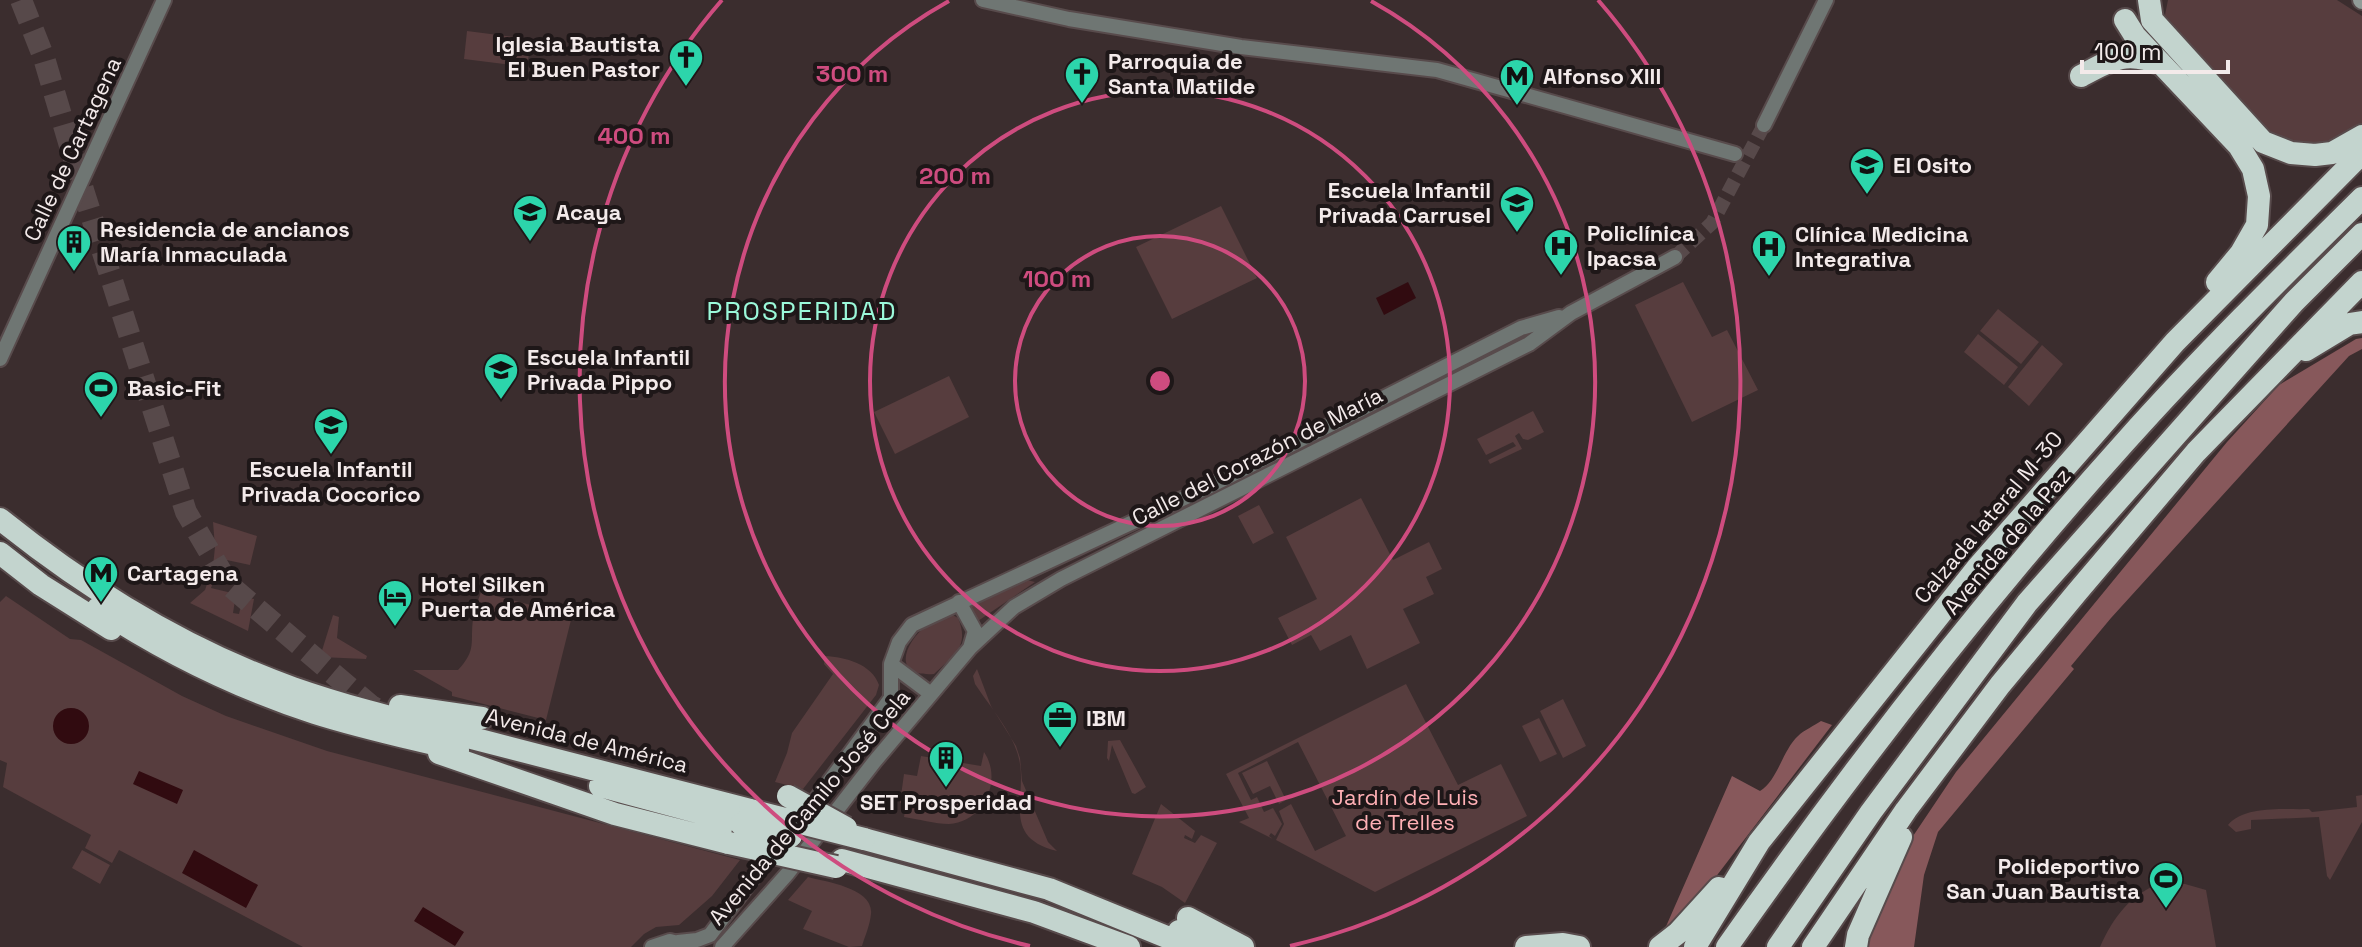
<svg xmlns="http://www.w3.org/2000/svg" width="2362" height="947" font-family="'Space Grotesk',sans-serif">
<rect width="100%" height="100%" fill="#3b2d2e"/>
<path fill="#573d3e" d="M2168,0H2337L2362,16V123L2346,137L2316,145L2283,139L2259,125L2165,15Z
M467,31L531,39L527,67L464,59Z
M1221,206L1257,278L1172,319L1136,247Z
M1683,282L1712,337L1727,330L1758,390L1692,422L1635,305Z
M1998,309L2039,342L2021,364L1980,331Z
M1978,334L2018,367L2004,385L1964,352Z
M2042,345L2063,364L2029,406L2008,387Z
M949,376L969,417L895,454L874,412Z
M1533,411L1544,432L1528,440L1523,439L1519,433L1515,436L1522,449L1490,464L1488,460L1516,446L1513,442L1486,455L1477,439Z
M1361,498L1393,560L1429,542L1442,569L1426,577L1434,594L1403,609L1420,643L1367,669L1351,635L1320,651L1311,635L1292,645L1278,618L1317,599L1286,537Z
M1259,505L1274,533L1253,544L1238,516Z
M213,522L257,536L250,565L222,559L211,588L236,594L233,613L239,614L243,597L254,599L248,631L190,603L205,590L213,566L215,547Z
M1027,580L1035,582L978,621L970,604Z
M481,592L572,616L546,720L452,696V692L413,670H458C477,650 470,642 473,619C474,610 478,601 481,592Z
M6,596L70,639L81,640L182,696L226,716L327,751L740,860L712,896L679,925L656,927L644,934L631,947H303L119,850L112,863L85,848L91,835L3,787L7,763L0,760V602Z
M951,614L958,618C970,646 954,655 934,674C891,677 904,643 927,625C934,620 943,617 951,614Z
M333,615L339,617L337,638L367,656L366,659L320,657Z
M825,656C845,657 872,664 879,685L876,695L803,789L775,782L787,753L792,733L833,674L824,664Z
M977,669L991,706L1016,746L1020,758L1022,781L1048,842L1057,851C1000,837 1028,797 1019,759C1013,732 990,707 975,684L973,676Z
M1406,684L1458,785L1501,764L1527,816L1375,892L1276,840L1284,824L1279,811L1291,804L1315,851L1346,836L1298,742L1238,773L1251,800L1257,797L1264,812L1273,808L1282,824L1275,836L1271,833L1269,836L1273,839L1239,822L1249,818L1226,774Z
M1563,699L1586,746L1563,758L1540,711Z
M1539,718L1557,754L1540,762L1522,726Z
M1120,740L1146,787L1135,794L1132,793L1112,745L1109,761L1107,758L1108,741Z
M984,752C1003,780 984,822 949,824C935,824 918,819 904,817L906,804L900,803L904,774L917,776L921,756L981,766Z
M1267,761L1286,800L1279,804L1270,786L1253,794L1242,773Z
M2362,795V822L2330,880L2327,876L2319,817L2251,820V829L2236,832L2228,825C2245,805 2285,810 2309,809L2312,812L2357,807L2356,796Z
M1161,804L1195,831L1192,839L1185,835L1184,838L1195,843L1201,835L1217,843L1185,903L1162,887L1132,874Z
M82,850L110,865L100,884L72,868Z
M808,877C826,882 874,888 871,914C870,925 865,936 862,946L849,947L803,929L812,911L788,900Z
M2162,882L2185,884L2206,890L2216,947H2100C2114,916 2130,895 2162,882Z"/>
<path fill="#87585b" d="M2362,338V349L2349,356L2111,618L2071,666L2074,669L1938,832L1924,875L1914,947H1866V940L1903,851L1956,772L2227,442L2279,385L2356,339Z
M1821,721L1832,725L1695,904L1664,931L1732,776L1760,791C1778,780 1782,751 1798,736C1804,730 1814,726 1821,721Z"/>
<path fill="#310b10" d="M1408,282L1416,298L1384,315L1376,298Z
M53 726a18 18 0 1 1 36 0a18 18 0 1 1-36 0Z
M139,771L183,790L177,804L133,784Z
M194,850L258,885L246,908L182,873Z
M423,907L464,932L455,946L414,921Z"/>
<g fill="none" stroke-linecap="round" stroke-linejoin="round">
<path stroke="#57494a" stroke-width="14" stroke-dasharray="14 7" stroke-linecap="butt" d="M1675,257L1712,223L1764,125"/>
<path stroke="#57494a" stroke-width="22" stroke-dasharray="22 11" stroke-linecap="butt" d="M21,0L44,58L84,193L186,512L229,585L370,705L383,713"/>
<g stroke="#584b4c" stroke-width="18">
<path id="tertiary" d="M983,0L1069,19L1241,47L1437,70L1735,154
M1764,125L1826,0
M0,359L164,0
M959,602L975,631L970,648
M891,664L931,694
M806,813L891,698V664L899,642L912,625L1208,487L1521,328L1559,317
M678,942L697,940L710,935L774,850
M652,947L670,941L685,945
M722,947L788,873L875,761L970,648L1014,607L1061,579L1529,344L1571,313L1675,257"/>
</g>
<g stroke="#584b4c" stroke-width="20">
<path id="secondary" d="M2361,0L2362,1"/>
</g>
<g stroke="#584b4c" stroke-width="26">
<path id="motorway" d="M2149,0L2152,20L2263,142L2291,153L2315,155L2332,153L2362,136
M2125,20L2135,36L2239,146L2253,169L2259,196L2257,225L2241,253L2217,282
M2081,76C2112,59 2126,50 2161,64
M2306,350L2349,324L2362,322
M0,519C87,589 186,650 293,688C350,708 409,722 468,737C562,761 656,785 750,810
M0,553L41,585L111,629
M98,608C165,652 238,688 315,713C362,728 410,738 458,750
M400,706L482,718
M439,753L615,814L729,843
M600,786L741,824
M864,839L1049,889L1191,947
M842,860L1034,912L1129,947
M1188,918L1243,947
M1179,931L1214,947
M1526,947L1563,944L1579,947
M1660,947L1678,933L1719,888
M1695,947L1759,842L1977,568L2175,342L2362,153
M1727,947C1850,772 1982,601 2125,442C2201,357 2281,278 2362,198
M1778,947L1871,812L2027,603L2294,302L2362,234
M1813,947L1906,810L2000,685L2078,591L2196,452L2362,282
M1856,947L1858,935L1901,837"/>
</g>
<use href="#tertiary" stroke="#6f7673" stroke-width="14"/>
<use href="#secondary" stroke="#919c98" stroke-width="16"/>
<use href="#motorway" stroke="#c3d4ce" stroke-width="22"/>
<g stroke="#584b4c" stroke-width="26" stroke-linecap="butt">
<path id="motorway-bridge" d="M788,796L846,828
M750,810L864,839
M741,824L791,836
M729,843L836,867"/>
</g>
<use href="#motorway-bridge" stroke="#c3d4ce" stroke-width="22"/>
</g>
<g fill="none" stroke="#ce4c7f" stroke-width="4">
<circle cx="1160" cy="381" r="145"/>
<circle cx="1160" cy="381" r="290"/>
<path d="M1371 1A435 435 0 1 1 949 1"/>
<path d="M1030 946A580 580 0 0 1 722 0M1598 0A580 580 0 0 1 1290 946"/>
</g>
<defs>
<g id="church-pin" transform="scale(1.8)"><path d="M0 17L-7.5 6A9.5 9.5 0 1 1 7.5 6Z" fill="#2cd5ab" stroke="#1e1718"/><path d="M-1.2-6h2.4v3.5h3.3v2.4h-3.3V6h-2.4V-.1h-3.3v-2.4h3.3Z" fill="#111"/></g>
<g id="metro-pin" transform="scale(1.8)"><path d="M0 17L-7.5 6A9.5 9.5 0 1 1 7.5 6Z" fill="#2cd5ab" stroke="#1e1718"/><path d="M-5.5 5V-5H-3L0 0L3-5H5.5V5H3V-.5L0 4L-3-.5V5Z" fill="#111"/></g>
<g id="school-pin" transform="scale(1.8)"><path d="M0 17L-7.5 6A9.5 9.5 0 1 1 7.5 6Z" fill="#2cd5ab" stroke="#1e1718"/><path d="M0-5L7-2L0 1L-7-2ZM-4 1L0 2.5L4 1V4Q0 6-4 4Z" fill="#111"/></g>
<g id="building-pin" transform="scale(1.8)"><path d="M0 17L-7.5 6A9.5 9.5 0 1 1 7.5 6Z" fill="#2cd5ab" stroke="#1e1718"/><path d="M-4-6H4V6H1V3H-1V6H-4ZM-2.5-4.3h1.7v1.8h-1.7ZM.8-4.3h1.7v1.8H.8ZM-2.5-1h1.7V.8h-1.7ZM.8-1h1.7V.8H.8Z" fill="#111"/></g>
<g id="hospital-pin" transform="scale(1.8)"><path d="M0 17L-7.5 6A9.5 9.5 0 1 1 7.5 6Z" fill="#2cd5ab" stroke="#1e1718"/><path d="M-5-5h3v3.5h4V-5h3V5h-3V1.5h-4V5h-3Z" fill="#111"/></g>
<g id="stadium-pin" transform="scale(1.8)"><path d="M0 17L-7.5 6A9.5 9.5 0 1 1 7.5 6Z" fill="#2cd5ab" stroke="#1e1718"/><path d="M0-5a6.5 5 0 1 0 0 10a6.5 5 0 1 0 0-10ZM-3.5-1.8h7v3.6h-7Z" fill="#111"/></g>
<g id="hotel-pin" transform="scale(1.8)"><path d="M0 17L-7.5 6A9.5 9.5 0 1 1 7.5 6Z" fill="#2cd5ab" stroke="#1e1718"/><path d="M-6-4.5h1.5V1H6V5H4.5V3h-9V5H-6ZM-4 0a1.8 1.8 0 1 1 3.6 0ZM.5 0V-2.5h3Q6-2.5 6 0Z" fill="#111"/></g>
<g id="office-pin" transform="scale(1.8)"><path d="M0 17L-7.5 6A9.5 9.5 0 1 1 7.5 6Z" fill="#2cd5ab" stroke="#1e1718"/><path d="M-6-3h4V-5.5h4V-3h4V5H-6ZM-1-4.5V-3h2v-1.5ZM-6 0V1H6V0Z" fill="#111"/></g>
</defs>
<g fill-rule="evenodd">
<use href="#church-pin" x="686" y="57"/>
<use href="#church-pin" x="1082" y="74"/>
<use href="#metro-pin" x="1517" y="76"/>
<use href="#school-pin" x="1867" y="165"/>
<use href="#school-pin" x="1517" y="203"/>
<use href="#school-pin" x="530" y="212"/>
<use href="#building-pin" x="74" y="242"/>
<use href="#hospital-pin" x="1561" y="246"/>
<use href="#hospital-pin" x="1769" y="247"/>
<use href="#school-pin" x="501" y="370"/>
<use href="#stadium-pin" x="101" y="388"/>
<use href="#school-pin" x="331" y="425"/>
<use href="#metro-pin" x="101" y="573"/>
<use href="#hotel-pin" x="395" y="597"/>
<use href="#office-pin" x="1060" y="718"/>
<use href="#building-pin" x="946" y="758"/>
<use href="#stadium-pin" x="2166" y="879"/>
</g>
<g text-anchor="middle" stroke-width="8" stroke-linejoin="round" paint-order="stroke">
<g font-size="22" font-weight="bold" fill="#f3eaea" stroke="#1e1718" text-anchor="start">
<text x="660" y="52" text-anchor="end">Iglesia Bautista<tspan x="660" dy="25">El Buen Pastor</tspan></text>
<text x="1108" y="69">Parroquia de<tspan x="1108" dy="25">Santa Matilde</tspan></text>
<text x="1543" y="84">Alfonso XIII</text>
<text x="1893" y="173">El Osito</text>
<text x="1491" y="198" text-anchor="end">Escuela Infantil<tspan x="1491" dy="25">Privada Carrusel</tspan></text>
<text x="556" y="220">Acaya</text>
<text x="100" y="237">Residencia de ancianos<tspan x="100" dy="25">María Inmaculada</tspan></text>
<text x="1587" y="241">Policlínica<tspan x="1587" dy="25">Ipacsa</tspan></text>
<text x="1795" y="242">Clínica Medicina<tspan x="1795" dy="25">Integrativa</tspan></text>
<text x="527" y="365">Escuela Infantil<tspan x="527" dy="25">Privada Pippo</tspan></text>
<text x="127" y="396">Basic-Fit</text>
<text x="331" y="477" text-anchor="middle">Escuela Infantil<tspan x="331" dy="25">Privada Cocorico</tspan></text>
<text x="127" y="581">Cartagena</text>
<text x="421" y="592">Hotel Silken<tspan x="421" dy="25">Puerta de América</tspan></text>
<text x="1086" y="726">IBM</text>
<text x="946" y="810" text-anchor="middle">SET Prosperidad</text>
<text x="2140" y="874" text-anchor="end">Polideportivo<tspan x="2140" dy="25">San Juan Bautista</tspan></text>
</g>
<g font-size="22" fill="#f3eaea" stroke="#1e1718">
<text transform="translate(72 149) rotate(-65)" y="8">Calle de Cartagena</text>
<text transform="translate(1257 456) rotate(-27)" y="8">Calle del Corazón de María</text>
<text transform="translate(1988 517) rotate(-50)" y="8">Calzada lateral M-30</text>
<text transform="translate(2007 541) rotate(-50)" y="8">Avenida de la Paz</text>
<text transform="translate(587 740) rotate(14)" y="8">Avenida de América</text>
<text transform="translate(809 807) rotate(-50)" y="8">Avenida de Camilo José Cela</text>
</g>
<g font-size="22" fill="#ffb0b5" stroke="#1e1718">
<text x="1405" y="805">Jardín de Luis<tspan x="1405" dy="25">de Trelles</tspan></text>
</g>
<g font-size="26" letter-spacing="2" fill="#9bf9da" stroke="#1e1718">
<text x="802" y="320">PROSPERIDAD</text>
</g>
</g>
<circle cx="1160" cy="381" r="12" fill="#ce4c7f" stroke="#1e1718" stroke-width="4"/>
<g font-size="24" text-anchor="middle" font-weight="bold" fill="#ce4c7f" stroke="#1e1718" stroke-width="8" stroke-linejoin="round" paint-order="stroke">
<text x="852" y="82">300 m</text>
<text x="634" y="144">400 m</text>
<text x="955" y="184">200 m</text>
<text x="1057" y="287">100 m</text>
</g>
<path d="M2082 60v12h146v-12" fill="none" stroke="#f3eaea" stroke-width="4"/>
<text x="2094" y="60" font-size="24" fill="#f3eaea" stroke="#1e1718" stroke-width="6" paint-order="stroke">100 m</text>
</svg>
